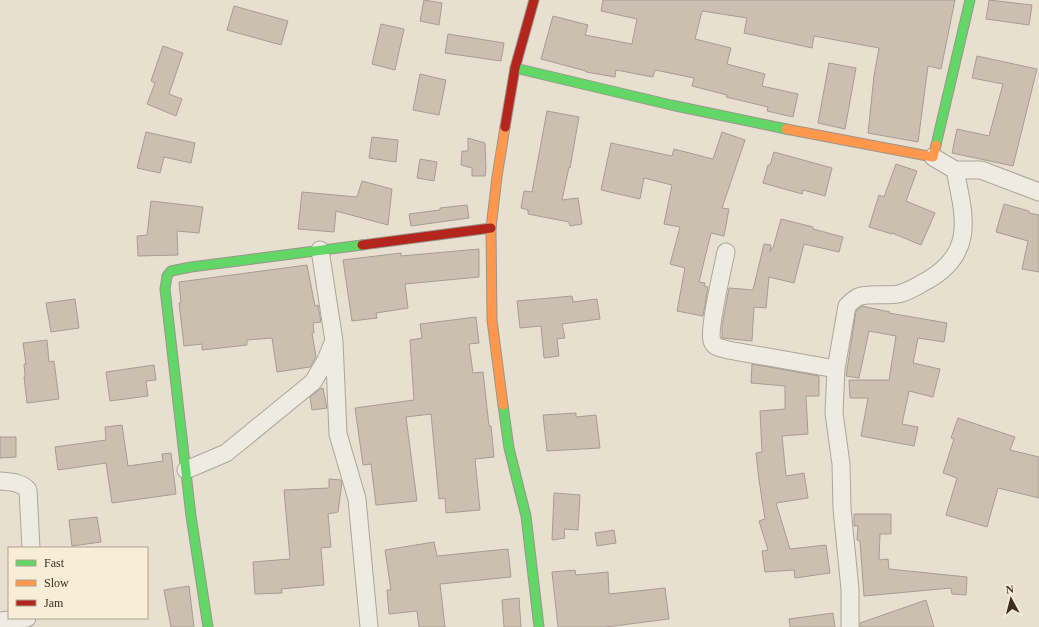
<svg xmlns="http://www.w3.org/2000/svg" width="1039" height="627" font-family="Georgia,serif">
<rect width="100%" height="100%" fill="#e7e0d1"/>
<path fill="#cbbfb2" stroke="#a89c90" d="M424,0L442,3L439,25L420,21Z
M603,0H955L941,69L928,66L918,142L868,133L874,76L879,48L814,36L812,48L744,33L747,18L702,11L695,39L731,48L727,64L765,74L762,86L798,94L793,117L767,111L768,107L726,97L727,95L692,86L694,78L655,70L653,77L616,70L615,77L586,72V71L541,59L553,16L588,25L585,35L632,44L637,19L601,11Z
M989,0L1032,5L1029,25L986,19Z
M234,6L288,21L281,45L227,30Z
M381,24L404,29L395,70L372,64Z
M448,34L504,43L501,61L445,53Z
M163,46L183,53L169,94L182,99L176,116L147,104L155,83L151,81Z
M977,56L1037,69L1013,166L952,153L957,129L989,136L1003,84L972,78Z
M829,63L856,68L845,129L818,123Z
M420,74L446,80L439,115L413,110Z
M547,111L579,117L570,168L569,167L562,200L578,198L582,224L570,226L569,222L528,214V210L521,208L524,191L532,192Z
M146,132L195,143L191,163L164,157L160,173L137,168Z
M722,132L745,140L722,208L729,209L724,236L711,233L699,282L705,283L704,286L708,287L703,316L677,311L685,268L670,264L680,227L664,224L672,185L644,178L640,199L601,190L611,143L672,156L674,149L713,159Z
M372,137L398,140L396,162L369,158Z
M468,138L485,143L486,169L485,176H472V168L461,165L462,151H468Z
M774,152L832,168L825,196L803,190L802,194L763,183L768,165H770Z
M420,159L437,162L434,181L417,178Z
M896,164L917,171L906,201L935,213L921,245L892,233V234L869,227L879,195L884,197Z
M362,181L392,189L388,225L336,211L334,232L298,229L302,192L357,197Z
M151,201L203,207L199,233L177,231L178,255L138,256L137,236L147,235Z
M1004,204L1029,211V213L1039,215V272L1022,269L1028,241L996,232Z
M467,205L469,218L411,226L409,214L440,210V208Z
M781,219L813,227V229L843,237L839,252L804,244L794,283L769,277L766,308L754,307L752,341L722,338V326L729,288L753,290L764,244L771,245L770,252L772,248H773Z
M479,249V277L405,284L408,308L376,313L377,318L352,321L343,260L401,253V256Z
M307,265L315,306L318,305L321,322L313,323L314,333H312L316,357L310,367L277,372L272,338L247,340V345L202,350V344L184,346L179,303H181L179,282Z
M572,296L573,302L597,299L600,319L562,324L565,338L557,339L559,356L544,358L541,326L520,328L517,301Z
M75,299L79,328L51,332L46,303Z
M862,306L890,312L889,313L947,323L944,342L918,338L913,363L940,369L933,397L909,391L902,424L918,427L914,446L861,436L868,398H850L849,380H889L896,336L869,331L859,378L846,376L856,311Z
M476,317L479,343L469,344L473,373L483,372L489,426H491L494,457L475,459L480,510L446,513L445,498L439,499L431,414L406,417L417,501L376,505L371,464L363,465L355,408L414,400L410,340L422,338L420,324Z
M47,340L49,362L54,361L59,399L27,403L24,377L25,376L24,364H26L23,343Z
M752,364L819,376V396H806L808,434L782,436L786,476L804,473L808,498L776,503L790,549L826,545L830,573L795,578L794,570L765,572L762,551L768,550L759,521L765,519L759,480L756,453L762,452L760,411L785,409V386L751,383Z
M154,365L156,380L146,381L148,396L110,401L106,372Z
M323,388L327,408L312,410L310,397L320,389Z
M576,413V417L596,415L600,448L547,451L543,415Z
M958,418L1015,437L1010,450L1039,457V498L998,488L987,527L946,515L957,478L943,473L954,439L951,438Z
M122,425L128,466L163,461L162,454L171,453L176,494L112,503L106,463L58,470L55,447L106,440L105,427Z
M0,437H16V457L0,458Z
M329,479L341,480L342,482L338,512L328,514L331,547L321,548L324,585L281,589L282,593L255,594L253,562L290,559L284,490L329,488Z
M554,493L580,495L578,530L564,529L565,538L552,540Z
M854,514H891V534H880L879,560L888,559L889,569L967,577L966,595L952,594L951,588L864,596L860,541L857,540L858,526H854Z
M97,517L101,542L72,546L69,520Z
M614,530L616,543L597,546L595,533Z
M434,542L437,556L508,549L511,577L440,584L445,627H419L417,611L389,614L387,590H391L385,550Z
M575,570L576,575L608,572L609,594L665,588L669,619L606,627H558L552,572Z
M189,586L194,627H171L164,590Z
M519,598L521,627H504L502,600Z
M926,600L934,627H860V623Z
M833,613L835,627H790L789,619Z"/>
<g fill="none" stroke-linecap="round" stroke-linejoin="round">
<g stroke="#ada599" stroke-width="19">
<path id="street" d="M955,170H981L1039,192
M320,250L334,341L338,434L357,499L369,627
M726,252C723,267 708,330 712,341C714,348 722,348 728,350L836,369
M186,470L226,453L313,382L326,360L332,345
M0,481C10,482 21,482 28,490L31,548
M0,621L27,618
M850,627V589L842,509L841,464L834,413L836,369L847,306C850,303 854,299 858,297C866,293 888,296 898,294C909,292 918,285 928,280C976,252 964,215 955,170L933,157"/>
</g>
<g stroke="#9c958a" stroke-width="11">
<path id="fast" d="M515,68L671,105L786,129
M936,145L970,0
M503,405L509,448L526,516L539,627
M208,627L191,516L165,289L167,276L171,271L191,267L362,245"/>
</g>
<g stroke="#9c958a" stroke-width="11">
<path id="slow" d="M786,129L933,157L936,145
M503,405L492,320L491,228L497,177L505,127"/>
</g>
<g stroke="#9c958a" stroke-width="11">
<path id="jam" d="M505,127L515,68L534,0
M362,245L491,228"/>
</g>
<use href="#street" stroke="#efebe3" stroke-width="17"/>
<use href="#fast" stroke="#63d668" stroke-width="9"/>
<use href="#slow" stroke="#ff974d" stroke-width="9"/>
<use href="#jam" stroke="#b3261e" stroke-width="9"/>
</g>
<rect x="8" y="547" width="140" height="72" fill="#f7eed8" stroke="#ada18e"/>
<rect x="16" y="560" width="20" height="6" fill="#63d668" stroke="#ada18e"/>
<text x="44" y="567" font-size="12" fill="#3d2e20">Fast</text>
<rect x="16" y="580" width="20" height="6" fill="#ff974d" stroke="#ada18e"/>
<text x="44" y="587" font-size="12" fill="#3d2e20">Slow</text>
<rect x="16" y="600" width="20" height="6" fill="#b3261e" stroke="#ada18e"/>
<text x="44" y="607" font-size="12" fill="#3d2e20">Jam</text>
<g transform="translate(1011 599) rotate(353)" stroke="#f7eed8" stroke-width="3" paint-order="stroke">
<path d="M0-3L7 15L0 10L-7 15Z" fill="#3d2e20"/>
<text y="-6" font-size="11" font-weight="bold" text-anchor="middle" fill="#3d2e20">N</text>
</g>
</svg>
